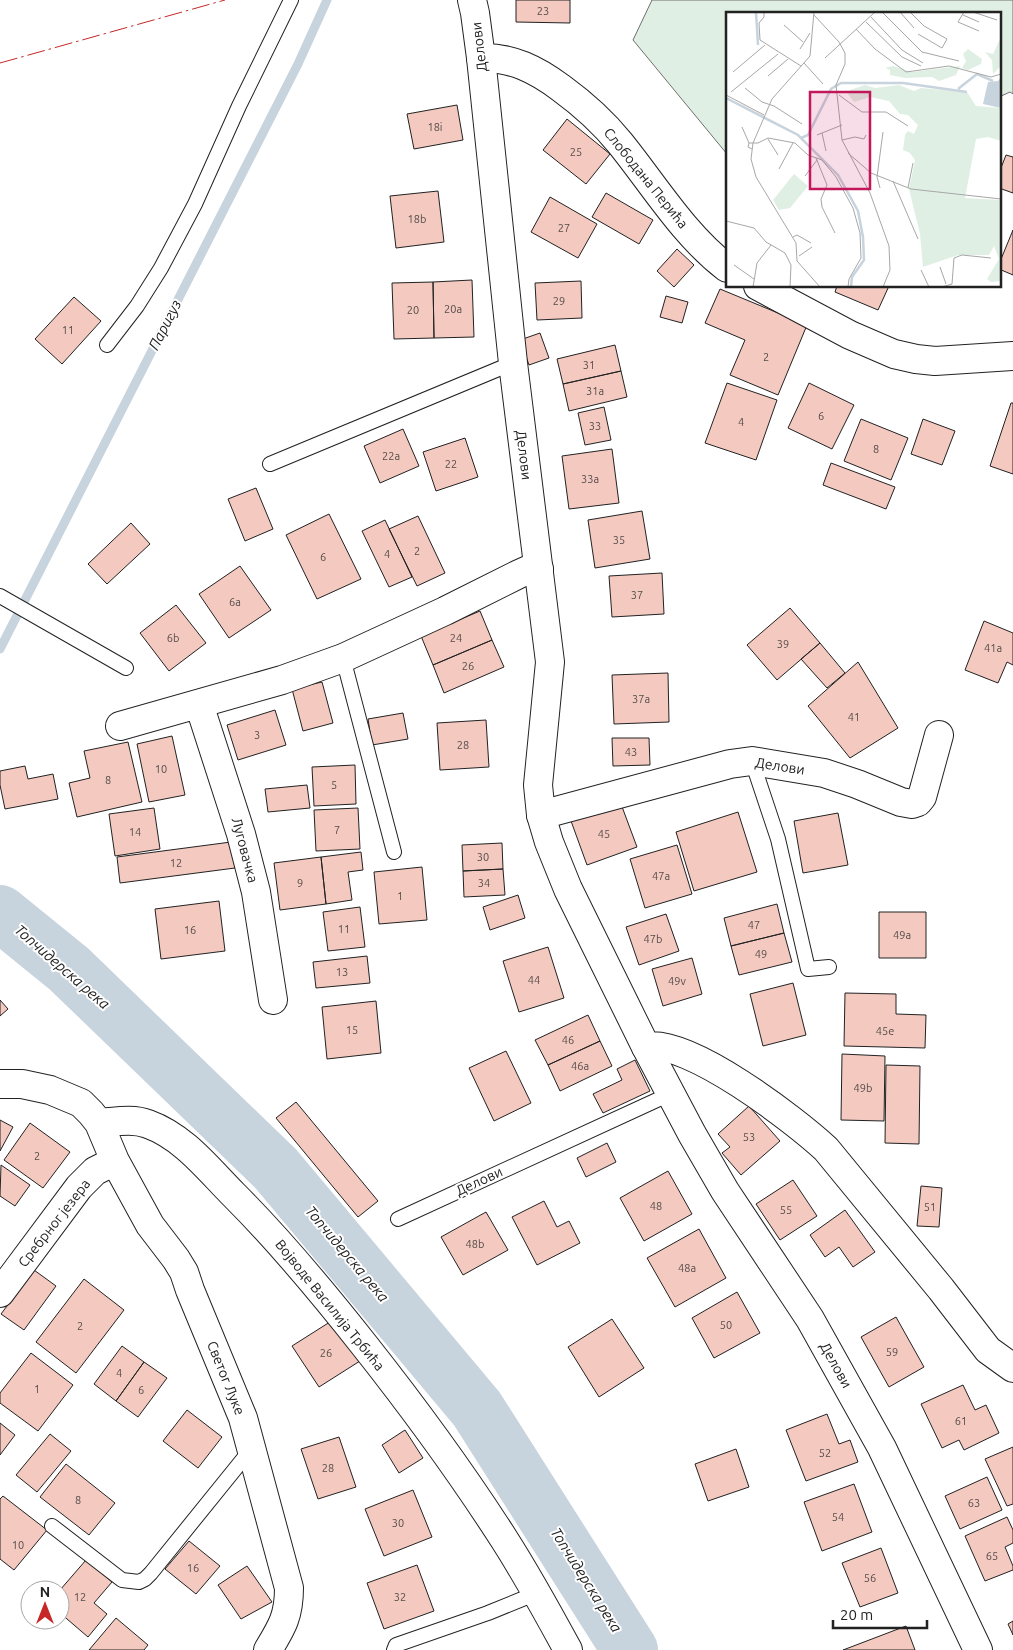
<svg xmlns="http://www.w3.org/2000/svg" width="1013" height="1650" font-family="Ubuntu,sans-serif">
<rect width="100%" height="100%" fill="#fff"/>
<path fill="#e0efe3" stroke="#6f6f6f" d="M652,0H1013V94L1010,92L999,97V14H727V154L633,40Z"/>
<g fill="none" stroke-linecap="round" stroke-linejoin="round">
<path stroke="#c7d3dd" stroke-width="9" d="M0,649L298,64L327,0"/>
<path stroke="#c7d3dd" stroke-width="56" d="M0,913L69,969L276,1169L477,1409L630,1650"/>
</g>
<path fill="#f3c9c0" stroke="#222" d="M516,0H570V23L516,22Z
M457,105L463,140L414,149L407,114Z
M567,119L610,154L586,184L543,150Z
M1006,155L1013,157V193L999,188V173Z
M438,191L444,242L396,248L390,196Z
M606,193L653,220L639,244L592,217Z
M550,197L597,224L578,258L531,232Z
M1013,230V275L999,269V264Z
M677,249L694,265L674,287L657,271Z
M472,280L474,337L434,338L433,282Z
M581,281L582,318L537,320L535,283Z
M433,282L434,338L394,339L392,283Z
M837,286H889L878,310L835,292Z
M720,289L807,325L778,395L730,375L745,340L705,323Z
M666,296L688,302L682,323L660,317Z
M74,297L101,321L62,364L35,339Z
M540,333L549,358L529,365L520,340Z
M615,345L621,371L563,384L557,359Z
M621,371L627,397L569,411L563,384Z
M727,383L777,400L756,460L705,443Z
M809,383L854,405L832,449L788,428Z
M1011,403H1013V474L990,466Z
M604,407L611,440L585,445L578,413Z
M861,419L908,438L891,480L844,461Z
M923,419L955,431L942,465L911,454Z
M403,429L419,466L380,483L364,446Z
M465,438L478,477L436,491L423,452Z
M612,449L619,503L569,509L562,456Z
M831,463L895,487L886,509L823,485Z
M256,488L273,529L245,541L228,499Z
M642,511L650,559L595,568L588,520Z
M329,514L361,579L317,599L286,535Z
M418,516L445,573L417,586L389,529Z
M385,520L412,577L389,587L362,531Z
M131,523L150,544L107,584L88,564Z
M240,566L271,610L229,638L199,594Z
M662,573L664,614L612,617L609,576Z
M176,605L206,643L169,671L140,633Z
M790,608L820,643L777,680L747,645Z
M480,611L492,640L433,665L421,636Z
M984,621L1013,633V665L1007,662L998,683L965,670Z
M492,640L504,667L444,693L433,665Z
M820,643L845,673L827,688L801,659Z
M858,662L898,728L850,758L808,706Z
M668,673L669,722L614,724L612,675Z
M322,682L333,723L303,731L292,689Z
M275,710L286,745L238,760L227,725Z
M403,713L408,739L372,745L368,719Z
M486,720L489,767L440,770L437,723Z
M172,736L185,795L149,802L137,744Z
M612,738H649L650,765L613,766Z
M128,742L142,802L77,817L69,783L90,778L84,751Z
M355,765L356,804L314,806L312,767Z
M25,766L28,779L53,774L58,799L5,809L0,785V771Z
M307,785L310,808L268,812L265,789Z
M621,804L637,847L587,865L571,821Z
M154,808L160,849L115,856L109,814Z
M358,808L360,849L316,851L314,810Z
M738,812L757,872L694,891L676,832Z
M838,813L848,865L803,873L794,821Z
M231,842L235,868L120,883L117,857Z
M502,843L503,869L463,871L462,845Z
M677,845L692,894L645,908L630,859Z
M361,852L363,870L348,872L352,900L326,904L321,857Z
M321,857L326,904L280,910L274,863Z
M422,867L427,920L379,924L374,872Z
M503,869L505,895L464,897L463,871Z
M518,895L525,918L490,930L483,907Z
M219,901L225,951L161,959L155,909Z
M777,904L784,933L731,946L724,918Z
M360,907L365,947L328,951L323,912Z
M879,912H926V958H879Z
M666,914L679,951L639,965L626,927Z
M784,933L792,962L739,975L731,946Z
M548,947L564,998L519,1012L503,961Z
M367,956L370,983L316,988L313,962Z
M692,958L702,994L663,1006L652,969Z
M793,983L806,1035L763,1046L750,994Z
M845,993L896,994V1014L926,1015L925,1048L844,1046Z
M0,1000L8,1009L0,1016Z
M376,1001L381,1053L327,1059L322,1007Z
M588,1015L600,1041L548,1065L535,1040Z
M600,1041L612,1066L560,1091L548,1065Z
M506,1051L531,1103L494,1121L469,1068Z
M842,1054L885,1056L884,1121L841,1120Z
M635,1060L650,1091L603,1113L593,1094L622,1080L617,1069Z
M886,1065L920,1066L919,1144L885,1143Z
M296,1102L378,1201L358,1217L276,1118Z
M749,1106L780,1141L741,1175L722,1153L730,1147L718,1134Z
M0,1120L13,1127L0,1151Z
M30,1123L70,1152L43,1188L4,1160Z
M607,1143L616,1162L586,1177L577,1158Z
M1,1165L30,1185L15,1206L0,1196Z
M668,1171L692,1214L644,1241L620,1198Z
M793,1180L817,1216L780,1240L756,1204Z
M921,1186L942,1188L939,1227L917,1226Z
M544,1201L557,1227L569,1221L580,1243L537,1265L512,1217Z
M845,1210L875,1252L853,1267L839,1247L825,1257L810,1235Z
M486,1212L508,1250L463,1275L441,1237Z
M699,1229L726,1278L675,1307L647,1258Z
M34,1270L56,1286L24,1330L1,1314Z
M84,1279L124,1310L76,1373L36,1342Z
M737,1292L760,1333L714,1358L692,1318Z
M896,1317L924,1367L889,1387L861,1337Z
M612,1319L644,1368L599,1397L568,1347Z
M333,1320L360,1361L319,1387L292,1346Z
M122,1346L144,1362L116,1401L94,1384Z
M31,1353L73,1385L38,1431L0,1403V1393Z
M144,1362L167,1378L138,1417L116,1401Z
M963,1385L975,1410L986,1405L999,1433L964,1450L959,1440L942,1448L921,1404Z
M187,1410L222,1437L198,1468L163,1441Z
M827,1414L839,1444L850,1440L858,1462L806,1481L786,1430Z
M0,1423L15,1435L0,1455Z
M405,1430L423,1458L399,1473L382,1445Z
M50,1434L71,1451L37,1492L16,1475Z
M339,1437L356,1487L318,1499L301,1449Z
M1013,1447V1504L1007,1506L985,1459Z
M736,1449L749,1487L708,1501L695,1464Z
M66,1464L115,1503L89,1535L40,1497Z
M987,1477L1002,1510L960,1529L945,1496Z
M854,1484L872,1532L822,1551L804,1502Z
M413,1490L432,1537L384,1556L365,1509Z
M3,1496L47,1530L14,1570L0,1559V1499Z
M1007,1517L1013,1530V1543L1005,1547L1013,1566V1570L985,1581L965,1536Z
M189,1541L220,1566L196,1594L165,1569Z
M881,1548L898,1593L860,1607L842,1563Z
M86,1560L112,1582L94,1603L107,1614L88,1637L60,1613V1590Z
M417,1565L434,1611L384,1629L367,1583Z
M247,1566L272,1602L241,1619L218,1585Z
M116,1618L148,1645L144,1650H89Z
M1013,1621V1635L1008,1624Z
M906,1626L915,1650H843Z"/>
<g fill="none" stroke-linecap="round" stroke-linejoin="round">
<g stroke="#222" stroke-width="16">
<path id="lane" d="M107,345L137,306L161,268L195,204L239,106L291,0
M270,464L513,363
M0,596L126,668
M343,658L394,852
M752,761L778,839L808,969L829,967
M398,1219L670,1094
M52,1526L122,1580L139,1582L145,1579L151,1573L244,1458L252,1454
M394,1650L396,1645L488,1613L537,1593"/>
</g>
<g stroke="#222" stroke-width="30">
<path id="street" d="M481,58C512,57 537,70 561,88C583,104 603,122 620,143C654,185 683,234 727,268
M758,286L850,335L894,354L916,359L935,361L1013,356
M199,704L241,834L256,892L273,1000
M120,726L282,680L343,658L445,611L519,574L528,570L539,569
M541,815L730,764L752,761L824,773L857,784L901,802L912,804L918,802L922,797L939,735
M646,1047L692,1134L725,1191L810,1319L882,1448L978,1650
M0,1084H22L50,1090L81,1103L91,1113L99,1123L115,1161L150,1225L176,1259L184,1272L190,1290L243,1418L289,1588C289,1616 282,1627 268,1650
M99,1123C115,1122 132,1118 148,1124C184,1137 208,1169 234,1195C281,1242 324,1294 365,1346C414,1408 461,1472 504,1539C527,1575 548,1613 568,1650
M0,1293L79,1187L95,1171L115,1161"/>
</g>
<g stroke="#222" stroke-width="30">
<path id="secondary" d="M472,0L475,13L481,58L513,363L550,662L538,785L541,815L549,842L568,889L646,1047C687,1037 796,1121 826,1149L941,1289L988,1350L1013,1368"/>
</g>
<use href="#lane" stroke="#fff" stroke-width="14"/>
<use href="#street" stroke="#fff" stroke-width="28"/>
<use href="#secondary" stroke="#fff" stroke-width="28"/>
<path stroke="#c62828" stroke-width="1" stroke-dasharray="18 4 2.5 4" stroke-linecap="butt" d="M0,63L225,0"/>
</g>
<g text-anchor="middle" stroke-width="4" stroke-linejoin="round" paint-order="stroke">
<g font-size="11" fill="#564c4a">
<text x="543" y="15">23</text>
<text x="435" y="131">18i</text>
<text x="576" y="156">25</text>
<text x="417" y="223">18b</text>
<text x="564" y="232">27</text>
<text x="559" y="305">29</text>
<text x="453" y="313">20a</text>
<text x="413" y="314">20</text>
<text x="68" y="334">11</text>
<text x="766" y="361">2</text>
<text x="589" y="369">31</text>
<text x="595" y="395">31a</text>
<text x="821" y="420">6</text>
<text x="741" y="426">4</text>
<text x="595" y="430">33</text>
<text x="876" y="453">8</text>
<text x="391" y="460">22a</text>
<text x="451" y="468">22</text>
<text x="590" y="483">33a</text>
<text x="619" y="544">35</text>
<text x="417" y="555">2</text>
<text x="387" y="558">4</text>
<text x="323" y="561">6</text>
<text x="637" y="599">37</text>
<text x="235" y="606">6a</text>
<text x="173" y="642">6b</text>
<text x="456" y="642">24</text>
<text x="783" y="648">39</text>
<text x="993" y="652">41a</text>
<text x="468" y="670">26</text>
<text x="641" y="703">37a</text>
<text x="854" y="721">41</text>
<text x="257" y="739">3</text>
<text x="463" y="749">28</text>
<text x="631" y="756">43</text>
<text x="161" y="773">10</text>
<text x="108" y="784">8</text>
<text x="334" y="789">5</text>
<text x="337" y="834">7</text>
<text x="135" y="836">14</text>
<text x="604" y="838">45</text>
<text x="483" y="861">30</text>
<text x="176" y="867">12</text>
<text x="661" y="880">47a</text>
<text x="300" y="887">9</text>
<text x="484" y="887">34</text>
<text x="400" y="900">1</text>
<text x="754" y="929">47</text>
<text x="344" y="933">11</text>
<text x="190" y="934">16</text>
<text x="902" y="939">49a</text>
<text x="653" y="943">47b</text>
<text x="761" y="958">49</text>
<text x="342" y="976">13</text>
<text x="534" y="984">44</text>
<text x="677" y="985">49v</text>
<text x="352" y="1034">15</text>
<text x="885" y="1035">45e</text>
<text x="568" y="1044">46</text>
<text x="580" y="1070">46a</text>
<text x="863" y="1092">49b</text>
<text x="749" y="1141">53</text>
<text x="37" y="1160">2</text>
<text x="656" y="1210">48</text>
<text x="930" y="1211">51</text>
<text x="786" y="1214">55</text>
<text x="475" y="1248">48b</text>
<text x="687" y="1272">48a</text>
<text x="726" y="1329">50</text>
<text x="80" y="1330">2</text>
<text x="892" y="1356">59</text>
<text x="326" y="1357">26</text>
<text x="119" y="1377">4</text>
<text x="37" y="1393">1</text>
<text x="141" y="1394">6</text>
<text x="961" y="1425">61</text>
<text x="825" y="1457">52</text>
<text x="328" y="1472">28</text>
<text x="78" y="1504">8</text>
<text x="974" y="1507">63</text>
<text x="838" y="1521">54</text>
<text x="398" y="1527">30</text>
<text x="18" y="1549">10</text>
<text x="992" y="1560">65</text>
<text x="193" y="1572">16</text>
<text x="870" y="1582">56</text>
<text x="80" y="1601">12</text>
<text x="400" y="1601">32</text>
</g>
<g font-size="14" fill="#222" stroke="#fff">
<text transform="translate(479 47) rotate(-97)" y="5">Делови</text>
<text transform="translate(646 178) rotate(51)" y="5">Слободана Перића</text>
<text transform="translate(524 455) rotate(83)" y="5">Делови</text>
<text transform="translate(780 766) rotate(9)" y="5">Делови</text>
<text transform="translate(245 850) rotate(75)" y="5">Луговачка</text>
<text transform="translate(479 1181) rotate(-25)" y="5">Делови</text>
<text transform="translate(54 1223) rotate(-52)" y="5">Сребрног језера</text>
<text transform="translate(330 1305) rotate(51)" y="5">Војводе Василија Трбића</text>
<text transform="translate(836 1365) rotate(61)" y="5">Делови</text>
<text transform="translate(226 1378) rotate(68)" y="5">Светог Луке</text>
</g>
<g font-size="15" font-style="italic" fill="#222" stroke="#fff">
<text transform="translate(165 325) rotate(-63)" y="5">Паригуз</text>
<text transform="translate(62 967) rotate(41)" y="5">Топчидерска река</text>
<text transform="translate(347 1254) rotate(50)" y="5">Топчидерска река</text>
<text transform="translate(586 1580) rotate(58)" y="5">Топчидерска река</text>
</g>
</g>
<g transform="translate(726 12)">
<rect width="275" height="275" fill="#fff"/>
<path d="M275,25V54L267,62L266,48L259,40L267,42ZM242,37L256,47L255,52L242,58L236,56L240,49L237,42ZM167,54L186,60L234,54L230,63L213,69L206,65L179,66L164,63V58L159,56ZM139,73L149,76L173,73L188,79L195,76L241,80L250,94L275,96V129L262,125L250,127L239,186L275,188V269L265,270L261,267L273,247L268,234L263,243H232L197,255L194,222L183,177L189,148L184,141L177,138L179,123L182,119L188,122L192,113L182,103L174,102L163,89L144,85L128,90L122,82L124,78ZM68,162L82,174L64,196L53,198L47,188Z" fill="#e0efe3"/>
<path d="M275,65V96L257,92L262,70L272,69Z" fill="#c7d3dd"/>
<path fill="none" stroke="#c7d3dd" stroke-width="2.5" d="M30,0L32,33M232,77L251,62L267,69M0,86L72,123L112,163L132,199L137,225L138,248L126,265L125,275M75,126L82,123L105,77L115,71H177L241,80"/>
<path fill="none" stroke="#a7a7a7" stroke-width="1" d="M38,0V5L33,11L34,28L75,54M88,0L84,44L46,87L27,131L25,147L30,165L70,231L71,249L94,275M156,0L196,40L233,49M174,0L188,16M184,0L198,14L221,27L216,36L192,22M238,0L232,10L253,19M247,0L271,8M88,3L113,30L119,41V52L110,73L116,128L144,181L163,234L164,258L157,275M237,3L253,10M145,5L176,38L197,51M140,10L176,45L195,54M58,13L77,30M130,17L149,37L180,60L223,54L265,65L275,62M74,37L84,21M99,46L149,0M78,51L97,72M7,60L39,33M42,64L62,47M19,76L36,90L48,94L76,112M5,80L52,42M0,83L38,103M113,83L136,100H160L182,114M16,115L23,131M96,121L100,139M91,123L116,113M42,127L52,143M116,128L129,125L138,127L140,123M26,137L22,135L23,131H32L42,126L69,131L82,143L96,148L110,165L127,196L134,221L135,246L123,267L122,275M122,141L145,161L185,177L275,187M90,146L101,173L95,187L96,195L109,221M53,157L67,131M79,164L91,148M167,169L192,227M154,176L151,165L157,120M182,176L187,151M0,209L28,216L40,230L59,241L65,253M67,225L71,223L85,231M73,244L86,235M8,253L28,267M214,255L220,272M195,258L203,275M27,275L31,251L45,233M64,275L65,253M216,275L226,272L228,246L236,243L265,246"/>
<path fill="#c2185b" fill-opacity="0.15" stroke="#c2185b" stroke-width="2.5" d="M84,80H144V177H84Z"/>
<rect width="275" height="275" fill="none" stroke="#222" stroke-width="2.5"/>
</g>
<g transform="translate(45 1605)"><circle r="24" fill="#ffffff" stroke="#a7a7a7"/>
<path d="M0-4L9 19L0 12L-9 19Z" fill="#c62828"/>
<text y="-8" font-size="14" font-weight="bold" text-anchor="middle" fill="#222222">N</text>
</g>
<path d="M833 1620v8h94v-8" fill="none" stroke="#222222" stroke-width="2.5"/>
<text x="840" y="1620" font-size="15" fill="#222222" stroke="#ffffff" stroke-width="4" paint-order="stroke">20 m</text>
</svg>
